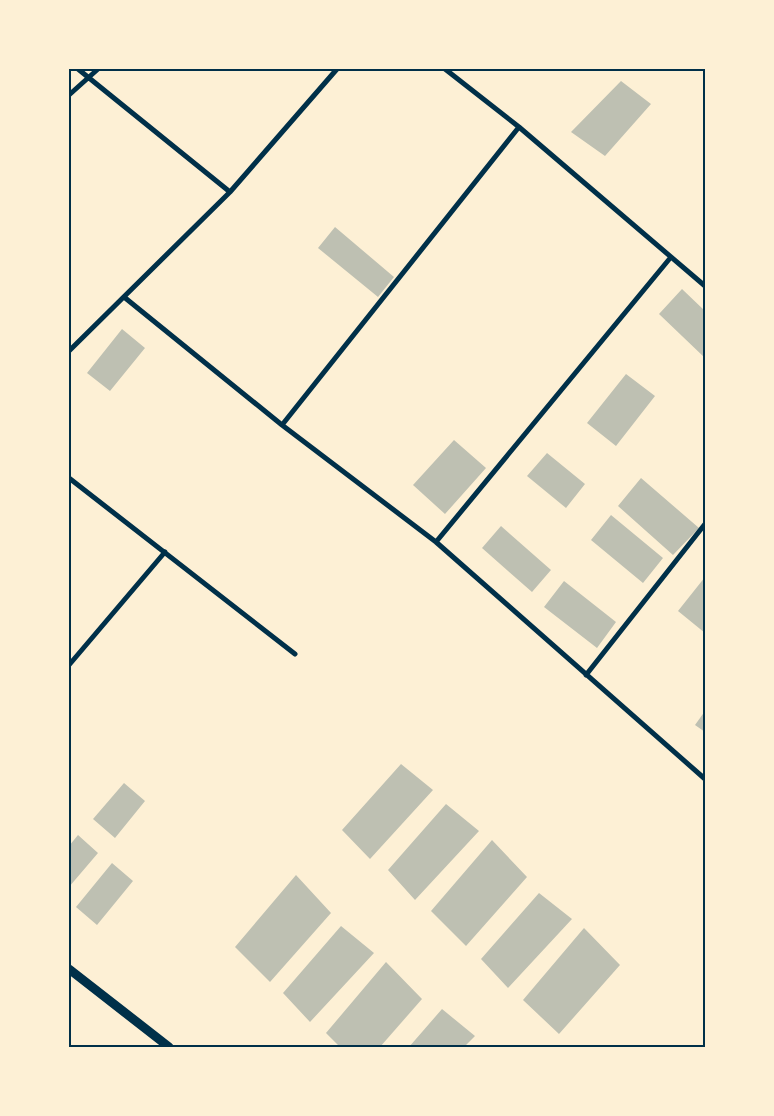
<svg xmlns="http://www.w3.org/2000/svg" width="774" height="1116" font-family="'Archivo Narrow',sans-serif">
<rect width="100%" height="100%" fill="#fdf0d5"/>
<path fill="#bec0b2" d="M621,81L651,104L605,156L571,132Z
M335,227L394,277L378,297L318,248Z
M682,289L705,311V358L659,314Z
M122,329L145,348L110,391L87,373Z
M626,374L655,396L616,446L587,423Z
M454,440L486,468L445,514L413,485Z
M547,453L585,484L566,508L527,476Z
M641,478L699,528L673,555L618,506Z
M611,515L663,558L643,583L591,540Z
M501,526L551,570L532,592L482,548Z
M705,577V633L678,611Z
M564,581L616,622L597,648L544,607Z
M705,711V732L695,725Z
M401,764L433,790L370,859L342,830Z
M124,783L145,801L115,838L93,819Z
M446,804L479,831L415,900L388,870Z
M78,835L98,853L69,887V846Z
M492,840L527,877L466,946L431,911Z
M112,863L133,881L97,925L76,907Z
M296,875L331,913L270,982L235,947Z
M539,893L572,919L508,988L481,959Z
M341,926L374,953L310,1022L283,993Z
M584,928L620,965L559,1034L523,1000Z
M386,962L422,999L380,1047H340L326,1033Z
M442,1009L475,1036L464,1047H409Z"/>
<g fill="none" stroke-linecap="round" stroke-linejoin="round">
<path stroke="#003049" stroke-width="5" d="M78,69L230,192
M445,69L519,127L705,286
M69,95L98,69
M124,297L282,425L436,542L705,779
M69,351L230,192L337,69
M282,425L519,127
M69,478L295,654
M436,542L671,257
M69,665L165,552
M586,675L705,524"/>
<path stroke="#003049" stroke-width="9" d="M69,969L169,1047"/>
</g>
<rect width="774" height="1116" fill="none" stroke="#fdf0d5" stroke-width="140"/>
<rect x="70" y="70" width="634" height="976" fill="none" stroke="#003049" stroke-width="2"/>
</svg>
